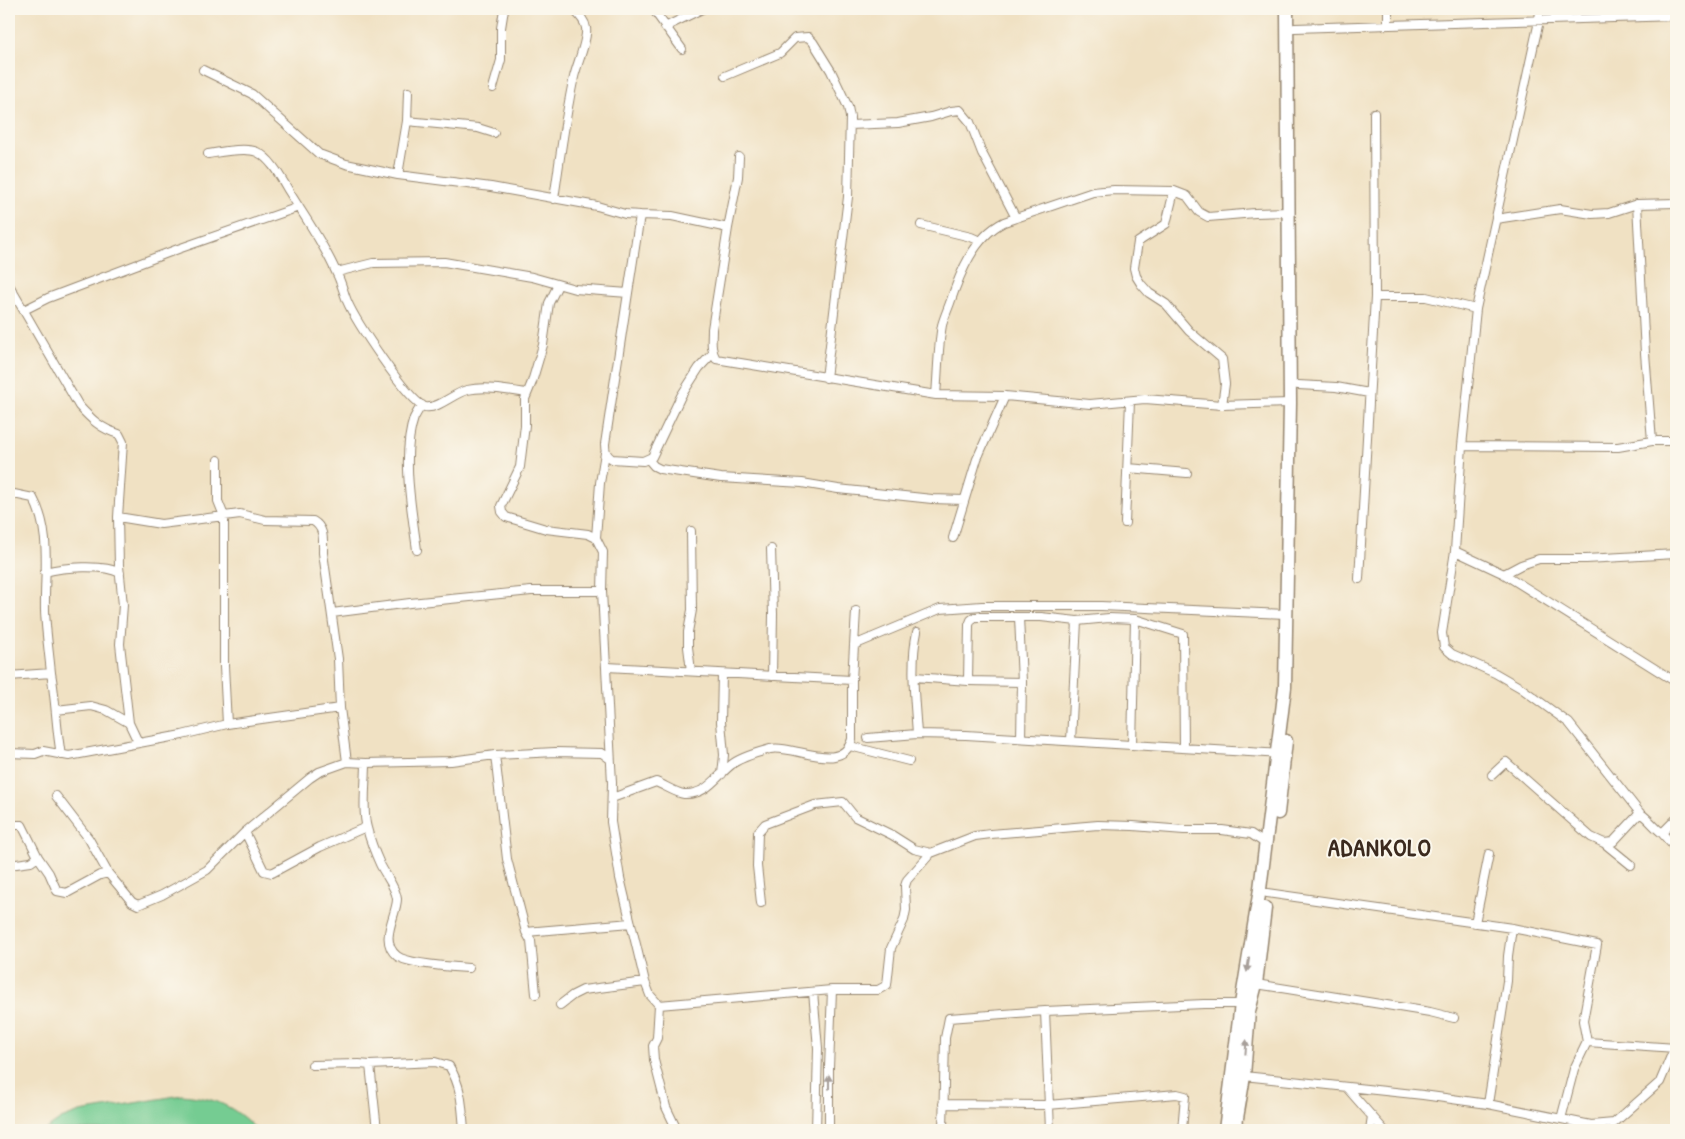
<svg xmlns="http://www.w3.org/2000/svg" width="1685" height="1139" font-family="'Patrick Hand',sans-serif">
<rect width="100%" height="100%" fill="#fbf7ec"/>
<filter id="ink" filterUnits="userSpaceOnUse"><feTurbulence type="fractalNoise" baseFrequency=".02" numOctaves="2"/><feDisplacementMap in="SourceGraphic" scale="10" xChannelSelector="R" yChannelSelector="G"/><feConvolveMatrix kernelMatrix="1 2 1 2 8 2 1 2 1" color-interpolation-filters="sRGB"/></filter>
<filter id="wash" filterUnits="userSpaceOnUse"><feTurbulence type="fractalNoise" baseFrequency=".0096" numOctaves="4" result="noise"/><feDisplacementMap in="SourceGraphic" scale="20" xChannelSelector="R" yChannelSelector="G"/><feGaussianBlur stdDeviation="1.12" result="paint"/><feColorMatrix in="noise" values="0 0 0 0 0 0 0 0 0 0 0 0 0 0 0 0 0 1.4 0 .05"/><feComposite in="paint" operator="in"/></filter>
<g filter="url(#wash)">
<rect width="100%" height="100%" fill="#f0e1c3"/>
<path fill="#75cc92" stroke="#587b58" d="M182,1095C216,1098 234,1106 257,1130H45L61,1119L80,1112Z"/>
</g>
<g filter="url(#ink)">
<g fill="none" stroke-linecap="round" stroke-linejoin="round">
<g stroke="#968670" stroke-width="10">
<path id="street" d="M653,9L682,49
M1388,9V25
M1540,9L1539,21L1476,309L1462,446L1455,551L1442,633L1444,647L1452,654L1495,673L1521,688L1569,723L1640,813C1649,819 1654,827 1662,833L1676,819
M665,27L702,9
M1295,28L1676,16
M203,70L252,94L319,154L346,164L398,175L491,187L597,206L625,214L640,215
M725,76L780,53L795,38L808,37L813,42L831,71L848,107L850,117L848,197L826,378
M493,88L501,60V28L504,9
M407,121L478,128L494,133
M850,125L898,123L931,117L951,111L960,110L970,122L982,153L1016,218
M208,154C221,152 246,147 257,152C272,159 282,180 290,193C306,219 324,244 336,272C341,281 343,291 347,301C355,320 407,400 425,407C437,410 454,393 467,390C486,386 507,390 527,393
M398,175L407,121L408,92
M1174,191L1166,224L1138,242L1134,268L1136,276L1141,284L1149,293L1166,304L1189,331L1222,359L1225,384L1222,405
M554,199C560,158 565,117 574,77C577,64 588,39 586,28C585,20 578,14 573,9
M1637,204L1645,353L1652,441
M1496,219L1560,209L1592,214L1609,213L1637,204L1676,203
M921,225L971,237L980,241
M728,228L738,177L739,157
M337,272L373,263L444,262L532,277L575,289L628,293L640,215L672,216L728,228L712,329C712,340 710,349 716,359L936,395L1005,396L1090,404L1145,399L1222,405L1290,403
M9,285L79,406C91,419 101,429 119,434L123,442L118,517L119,566L123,605L120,644L129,723L138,742
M558,285L549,303L543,345L532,382L525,399V425L520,467L501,506L502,512L506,517L546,529L588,534L596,538
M628,293L605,444C605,451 606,455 612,459L643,461L652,457L681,396L699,368L713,353
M1375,297H1426L1476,309
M24,310L48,298L178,249L299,207
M1298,385L1336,387L1369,393
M936,395C938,372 938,348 942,325C944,318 947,311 950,303C960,273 974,237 1004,222L1093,192L1114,190L1174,191L1187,196L1199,212L1208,217L1255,213L1288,212
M1462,446L1618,447L1652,441H1676
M605,453L600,483L596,538L603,552L602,591L612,783L611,822L620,878L645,982L650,995L659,1005L832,990H878L887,985L891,948L904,920L906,910L905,886L907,880L931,853L975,836L991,834L1098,825L1133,826L1184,830H1222L1251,834L1266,844
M648,459L654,466L660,469L721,478L802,483L838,489L932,499L964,500
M218,460V501L224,516V666L227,724
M1128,468L1187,473
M9,493L33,498C52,532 44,574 45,611C46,632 49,652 51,673L9,676
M118,517L161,524L240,514L265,520L313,521C325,528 323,540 323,553L338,659L340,708L347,762
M1125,523L1130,401
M953,538L977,459L1005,396
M771,549L773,614L772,676
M417,550C412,512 401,455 414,418C416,414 419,409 422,405
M1455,551L1504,574L1676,682
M45,572C63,567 104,564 120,573
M1504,574L1521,565L1539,559H1586L1676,554
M1359,579L1375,297L1374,113
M332,613L410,603L531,591H602
M1019,617L1022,682L1021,738
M854,645L940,609L982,606H1101L1286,614
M607,667L852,680
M691,671L688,647V632L692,610L691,531
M51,673C56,700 56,728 61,755
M722,674L721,722L724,755L722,774
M915,677L968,681L1022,682
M968,681L969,625L971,620L975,617H1041L1077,621
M56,710L91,706L106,710L129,723
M917,734C915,701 910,665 917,632
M868,738L917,734L966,735L1281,754
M1071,741L1077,621L1109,618L1135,619L1183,634L1184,748
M1132,745L1135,619
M850,746L909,761
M9,753L35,754L43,751L69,756L182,735L227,724L340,708
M495,755L507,859L526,932L531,941L536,994
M366,763C366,781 362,812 367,828C370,840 375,853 380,864C385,875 396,887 397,899C397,915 378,941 397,956C407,964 454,967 469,968
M1492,775L1506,762L1591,837L1604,843L1613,842L1640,813
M56,796L89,839L108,873
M612,798L656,782C664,785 676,793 684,794C707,795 716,777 731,765C740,757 759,752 770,749C794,744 842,775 852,739V680L856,611
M9,825H22L38,857
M245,832L264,871L272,873L320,847L366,827
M1662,833L1676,849
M1604,843L1631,865
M9,865L31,862L38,857L49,873L57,891L67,893L100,875L108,873L132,902L138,905L162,895L207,870L245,832L310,778L319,772L347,762L366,763L451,761L495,755L555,752L602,753L610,759
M1267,893L1512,928L1597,945L1583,1021L1587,1042L1676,1048
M761,903L757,866L758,832L765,824L815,805L843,802L855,817L892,835L914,849L931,853
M1475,923L1489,854
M526,932L631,923
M1256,984L1430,1012L1454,1018
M813,992L818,1048L816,1130
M560,1005L573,995L583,990L645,982
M659,1005L657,1038L653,1046L654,1060L666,1107L677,1130
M1045,1011L1050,1130
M312,1065L359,1064L370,1065L435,1062L449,1066C462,1087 462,1106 464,1130
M370,1065L377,1130
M1244,1076L1423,1095L1488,1104L1591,1125L1614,1123L1660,1082L1674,1049
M1347,1088L1384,1130
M943,1104L1048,1105L1177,1094L1185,1096L1182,1130
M1488,1104L1507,981L1508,956L1512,928
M1561,1119L1574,1069L1587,1042
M829,1130V1068L832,990
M943,1130L945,1038L949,1018L1045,1011L1204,1004H1241
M1370,1130L1372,1116"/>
</g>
<g stroke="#968670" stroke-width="15">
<path id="primary" d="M1278,813L1286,741
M1225,1130L1241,1004L1260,889L1285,687L1290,403L1287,9
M1235,1130L1244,1076L1249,1011L1256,984L1265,908"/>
</g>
<use href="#street" stroke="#fff" stroke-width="8"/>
<use href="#primary" stroke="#fff" stroke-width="12"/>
</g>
<defs><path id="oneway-solid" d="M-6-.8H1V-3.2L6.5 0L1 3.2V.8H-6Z" transform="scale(1.25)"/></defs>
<g fill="#a79f9a">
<use href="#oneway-solid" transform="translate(1248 965) rotate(99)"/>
<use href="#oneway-solid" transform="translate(1246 1047) rotate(-85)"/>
<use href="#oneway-solid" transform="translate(829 1082) rotate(-90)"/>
</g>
</g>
<g text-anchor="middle" stroke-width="4" stroke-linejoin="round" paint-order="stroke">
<g font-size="24" font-weight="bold" letter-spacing="1" fill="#3b2a1e" stroke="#fbf7ec">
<text x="1380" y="856">ADANKOLO</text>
</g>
</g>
<rect width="1685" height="1139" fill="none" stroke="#fbf7ec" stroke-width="30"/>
</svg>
